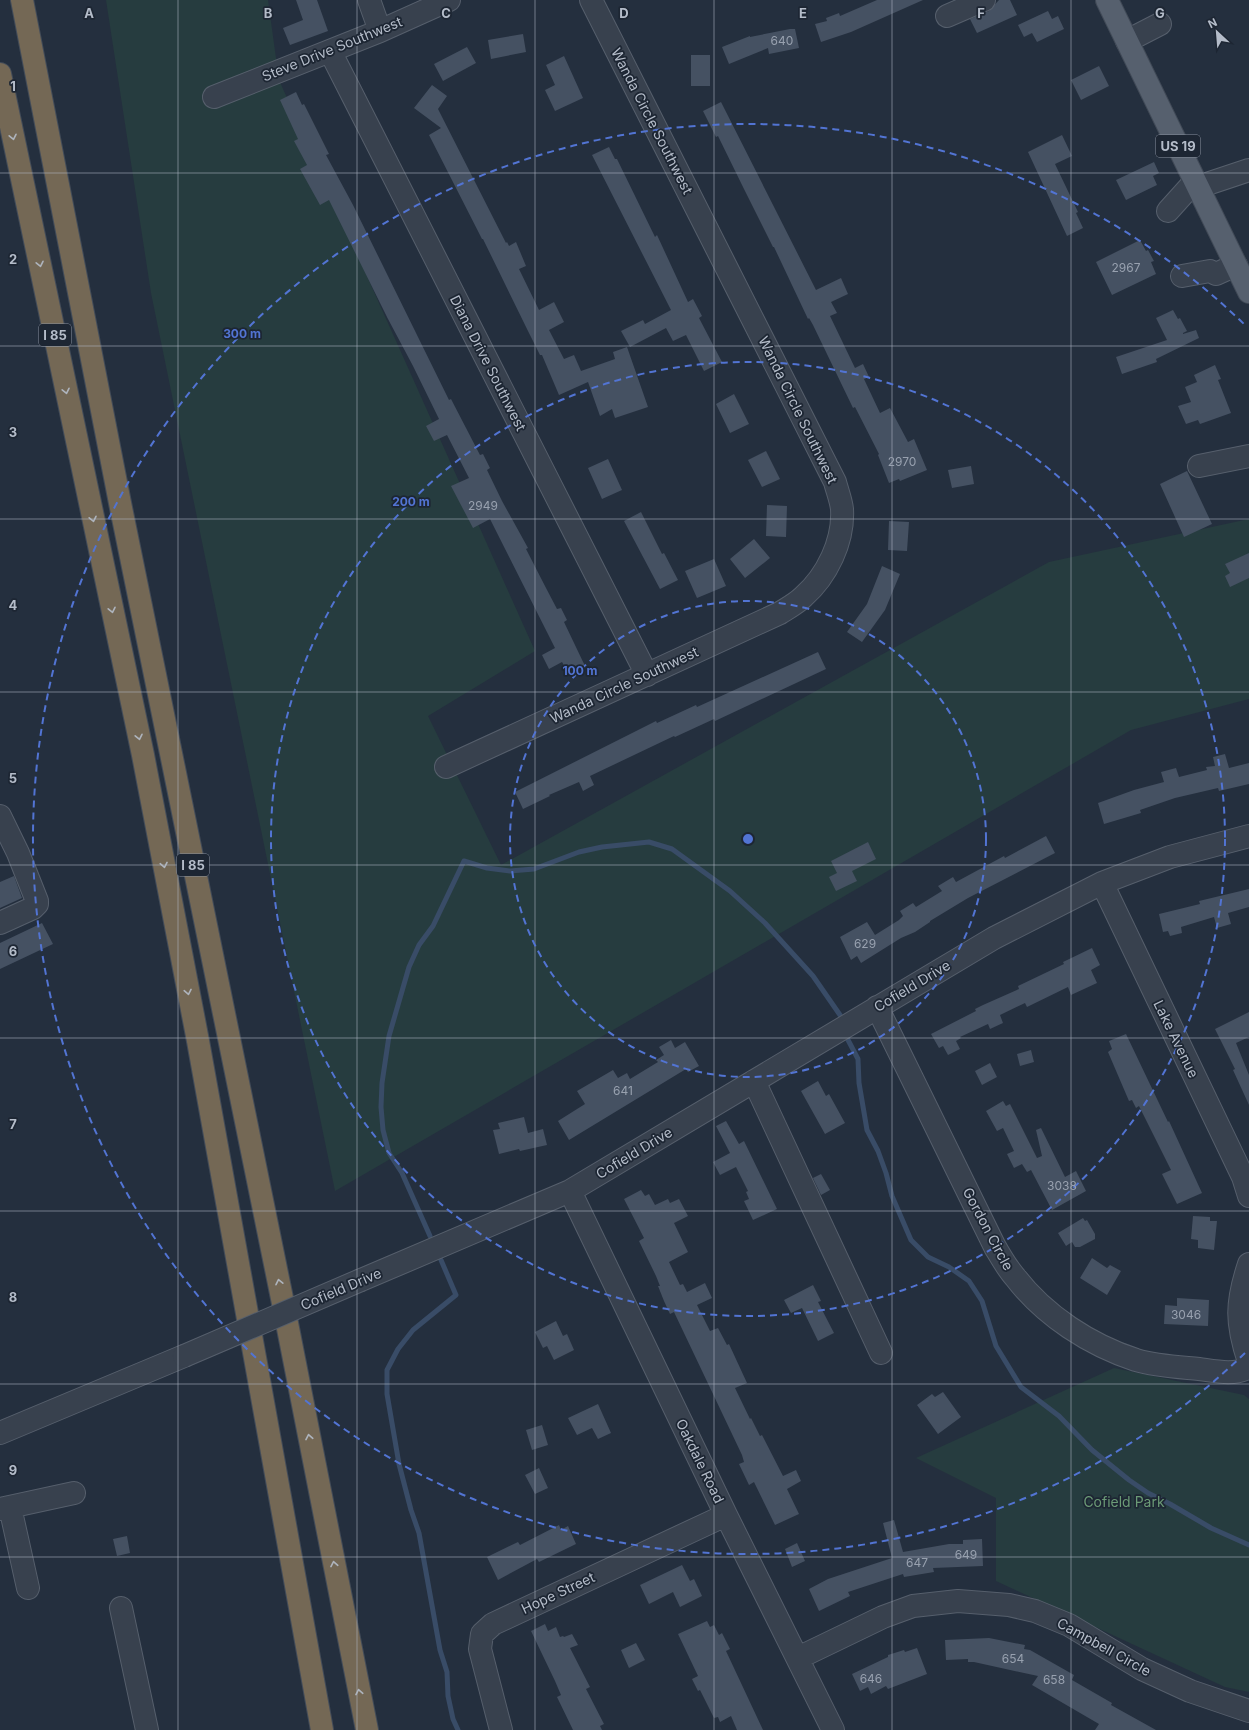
<svg xmlns="http://www.w3.org/2000/svg" width="1249" height="1730" font-family="Inter,sans-serif">
<rect width="100%" height="100%" fill="#242f3e"/>
<path fill="#263c3f" d="M106,0H268L279,80L535,651L428,716L501,865L1049,562L1249,519V699L1131,730L335,1191L151,293Z
M1114,1368L1244,1395L1249,1399V1692L1225,1687L996,1581V1498L916,1458Z"/>
<g fill="none" stroke-linecap="round" stroke-linejoin="round">
<path stroke="#394c67" stroke-width="5" d="M847,1038L858,1059L859,1083L867,1130L878,1151L886,1173L892,1196L911,1240L928,1257L949,1267L969,1281L982,1301L996,1346L1021,1387L1059,1416L1092,1450L1129,1480L1148,1493L1170,1504L1211,1528L1249,1545
M430,1236L402,1173L389,1153L383,1130L381,1107L382,1083L389,1036L409,967L419,945L433,926L464,861L487,868L510,871L534,869L579,852L602,847L649,842L672,849L730,891L765,923L813,976L840,1015
M441,1260L456,1295L413,1330L398,1349L387,1370V1394L399,1464L411,1510L419,1533L440,1650L447,1672L448,1696L453,1719L458,1730"/>
</g>
<path fill="#455162" d="M296,0H317L328,31L290,45L283,28L303,20Z
M877,0H923L851,32L821,42L815,24L827,21L826,18L839,13L840,16Z
M999,0H1010L1017,15L977,33L970,19L989,11Z
M1048,11L1052,19L1058,16L1064,29L1037,42L1032,33L1024,37L1018,25Z
M790,29H795L799,48L769,54L768,48L729,64L722,47L750,36V37Z
M523,34L526,52L491,59L488,40Z
M467,47L476,63L443,81L434,64Z
M691,55H710V86H691Z
M564,56L583,98L555,111L545,90L555,85L546,65Z
M1099,66L1109,86L1081,100L1071,80Z
M432,85L447,96L438,109L506,243L507,242L509,246L516,242L526,266L519,269L539,310L554,302L564,322L549,330L564,359L574,355L581,371L615,359L613,352L627,347L648,407L615,418L612,409L600,416L588,382L559,395L542,355H540L527,329L483,239H482L429,135L441,128L414,108Z
M296,92L302,105L304,104L329,154L326,155L353,205L449,400L451,399L480,455L483,454L490,468L487,470L502,501L528,548L526,549L546,588L557,609L561,608L567,620L564,622L585,666L569,674L562,662L549,669L542,655L555,648L490,519L473,528L451,486L469,478L447,435L434,441L426,426L439,419L413,366L388,319L329,200L320,205L300,169L307,165L294,141L298,139L280,100Z
M721,102L816,290L841,278L848,294L831,302L837,313L830,316L855,368L863,364L869,377L864,379L880,413L890,408L908,442L914,439L927,470L900,481L899,479L889,483L878,455L879,454L855,407L853,408L813,325L809,318L808,319L774,247H773L743,187L718,136L716,137L703,111Z
M1062,135L1072,156L1055,164L1078,212L1076,213L1083,228L1067,236L1028,152Z
M609,147L615,159H617L655,237L657,235L688,302L693,299L702,316L699,318L722,362L704,371L686,335L673,341L666,328L630,347L621,331L643,320L645,324L671,310L592,155Z
M1154,162L1159,173L1153,176L1157,185L1126,200L1116,180Z
M1140,240L1146,251L1148,250L1154,261L1151,262L1156,274L1112,295L1096,262Z
M1173,310L1178,319L1180,318L1187,331L1183,333V334L1196,330L1199,338L1156,359L1157,362L1122,374L1116,357L1167,340L1156,318Z
M1215,365L1221,379L1218,380L1231,413L1200,424L1198,420L1186,424L1178,406L1191,402L1185,387L1197,382L1194,375Z
M734,394L749,424L730,433L716,404Z
M766,451L780,479L762,487L748,460Z
M608,459L622,490L602,499L588,468Z
M971,466L974,484L952,488L948,470Z
M1187,471L1212,524L1184,537L1160,484Z
M767,505L787,506L786,537L766,536Z
M641,512L662,554L664,553L678,580L660,589L624,521Z
M889,521L909,522L907,551L888,550Z
M754,539L770,558L745,578L730,559Z
M1249,553V578L1230,587L1225,576L1230,573L1225,564Z
M714,559L726,586L697,598L685,571Z
M882,566L900,574L885,610L862,642L847,632L867,604Z
M818,652L826,669L715,721L714,719L675,737L674,736L590,776L594,785L583,791L579,782L549,795L550,796L523,809L515,792L656,721L657,723L696,705L697,707Z
M1225,754L1229,768L1249,763V784L1219,791L1218,788L1175,798L1140,810L1141,813L1104,824L1098,803L1134,790L1164,782L1161,772L1176,768L1179,777L1207,770L1206,767L1215,766L1213,757Z
M1046,836L1055,853L968,898L930,921V922L915,932L901,938L861,963L857,956L851,960L840,937L867,922L875,935L899,920L903,916L900,911L913,903L916,907L942,891L938,886L953,877L956,882L1004,856L1005,858Z
M868,842L876,859L852,871L857,881L836,891L829,877L837,873L831,861Z
M14,876L22,898L0,908V882Z
M1249,889V907L1228,913L1231,924L1217,928L1214,917L1181,927L1182,933L1170,936L1168,931L1163,932L1159,914L1200,904L1199,901Z
M42,923L53,944L0,969V943Z
M1092,948L1100,965L1091,970L1097,983L1071,995L1068,987L1027,1007L1025,1003L1000,1015L1003,1023L990,1029L988,1024L960,1037L961,1038L956,1041L960,1049L948,1055L943,1046L939,1048L931,1034L976,1011L975,1009L983,1005L1019,989L1018,986L1064,964L1063,962Z
M1249,1012V1037L1236,1043L1249,1075V1105L1233,1070L1235,1069L1215,1029Z
M1126,1034L1168,1122L1169,1121L1202,1193L1177,1204L1162,1174L1171,1170L1139,1106L1136,1108L1132,1100L1129,1101L1108,1052L1112,1049L1109,1041Z
M671,1040L675,1048L685,1042L699,1066L688,1072L686,1069L569,1140L558,1121L585,1104L577,1091L613,1070L618,1078L627,1073L630,1079L658,1062L656,1060L664,1055L659,1047Z
M1031,1050L1034,1062L1020,1066L1017,1054Z
M990,1063L997,1077L982,1085L975,1071Z
M818,1081L826,1096L829,1094L845,1123L825,1134L801,1091Z
M1003,1101L1006,1106L1010,1104L1037,1158L1042,1156L1036,1130L1041,1128L1065,1177L1076,1171L1086,1191L1052,1210L1031,1170L1027,1172L1022,1164L1014,1168L1007,1154L1014,1151L1003,1128L997,1131L986,1111Z
M524,1117L528,1133L543,1129L547,1145L520,1151L519,1149L499,1154L493,1130L500,1129L498,1123Z
M726,1121L739,1144L744,1141L777,1209L753,1220L744,1201L749,1199L746,1192L748,1191L736,1167L720,1175L713,1162L730,1153L716,1126Z
M821,1174L830,1190L821,1195L813,1178Z
M641,1190L645,1196L649,1194L655,1205L668,1199L670,1203L679,1199L688,1216L674,1223L688,1252L669,1262L680,1285L683,1284L687,1292L705,1283L712,1298L697,1305L710,1331L718,1328L727,1345L729,1344L747,1383L735,1388L750,1419L751,1418L760,1436L762,1435L783,1476L796,1470L801,1481L787,1489L799,1514L775,1525L754,1482L749,1485L739,1464L744,1462L742,1455L674,1312L670,1314L664,1301L658,1286H660L656,1276L639,1241L644,1238L624,1199Z
M1193,1216L1210,1217V1221H1217L1214,1250L1198,1248V1240L1191,1239Z
M1083,1218L1085,1221L1087,1220L1095,1234V1239L1080,1247H1075L1072,1242L1066,1246L1058,1233Z
M1092,1258L1107,1268L1110,1265L1121,1271L1107,1295L1080,1278Z
M813,1285L821,1301L818,1302L834,1333L818,1341L802,1308L791,1313L784,1300Z
M1177,1298L1209,1300L1208,1326L1164,1324L1165,1305L1177,1306Z
M556,1321L563,1336L567,1334L574,1350L554,1360L547,1346L543,1348L535,1332Z
M943,1392L961,1417L938,1434L917,1405L932,1394L935,1397Z
M598,1404L611,1433L598,1439L592,1428L577,1435L568,1418Z
M542,1425L548,1445L532,1450L526,1430Z
M539,1468L548,1488L535,1494L525,1475Z
M894,1520L903,1552L949,1544H963V1540L982,1539L983,1566L933,1568L934,1572L904,1577L903,1574L848,1592L850,1596L819,1611L809,1589L828,1579L892,1558L883,1523Z
M559,1525L561,1530L568,1526L576,1544L539,1562L537,1559L498,1580L487,1557L518,1542L520,1545Z
M127,1536L130,1553L117,1556L113,1539Z
M797,1543L805,1561L792,1567L785,1549Z
M682,1565L690,1581L694,1579L702,1596L680,1607L673,1592L649,1604L640,1585Z
M707,1621L710,1627L714,1625L719,1635L722,1633L730,1649L726,1651L763,1730H737L731,1716L720,1722L718,1717L714,1718L700,1690L698,1691L692,1679L698,1676L678,1634Z
M545,1624L548,1631L556,1627L560,1637L563,1636L564,1637L572,1634L578,1645L570,1648L590,1687L586,1689L604,1724L600,1726L602,1730H573L557,1697L561,1695L555,1681L531,1631Z
M989,1638L1025,1645L1024,1649L1030,1650L1074,1675L1072,1680L1112,1703L1111,1705L1156,1730H1095L1099,1724L1032,1685L1038,1676L974,1662H968V1659L946,1660L945,1640Z
M636,1643L645,1660L629,1668L621,1650Z
M917,1648L927,1674L888,1689L886,1686L871,1694L868,1687L860,1691L852,1674L888,1657V1655L904,1650L905,1652Z"/>
<g fill="none" stroke-linecap="round" stroke-linejoin="round">
<g stroke="#565f6c" stroke-width="24">
<path id="minor" d="M369,0L380,31
M947,16L984,0
M1127,41L1160,24
M330,51L647,675
M214,97L380,31L449,0
M1198,187L1249,170
M1168,211L1195,181
M1182,276L1210,271L1216,274L1236,265
M1199,466L1249,456
M446,767L780,613C788,608 797,603 803,597C827,576 844,541 842,509C841,500 837,490 835,482L591,0
M0,816L18,853L37,901V904L33,908L0,923
M1102,883L1243,1177L1249,1196
M877,1007L995,1247C1001,1257 1007,1268 1015,1277C1045,1316 1090,1345 1136,1360C1156,1366 1178,1367 1199,1369C1214,1371 1236,1376 1249,1367
M754,1081L881,1353
M570,1191L726,1515L833,1730
M1249,1264C1236,1303 1236,1323 1249,1362
M361,1280L570,1191L994,938L1102,883L1170,857L1249,836
M0,1433L184,1356
M10,1507L28,1588
M0,1509L74,1493
M121,1608L147,1730
M798,1658L883,1617L913,1606L958,1601L1009,1605L1035,1611L1069,1625L1142,1669L1190,1691L1249,1711
M501,1730L480,1649L482,1634L493,1624L726,1515"/>
</g>
<g stroke="#414a57" stroke-width="24">
<path id="major" d="M1107,0L1249,292"/>
</g>
<g stroke="#434c59" stroke-width="24">
<path id="highway" d="M22,0L120,503L285,1313L367,1730
M0,74L143,755L198,1041L322,1730"/>
</g>
<use href="#minor" stroke="#38414e" stroke-width="22"/>
<use href="#major" stroke="#56606e" stroke-width="22"/>
<use href="#highway" stroke="#746855" stroke-width="22"/>
<g stroke="#565f6c" stroke-width="24" stroke-linecap="butt">
<path id="minor-bridge" d="M184,1356L361,1280"/>
</g>
<use href="#minor-bridge" stroke="#38414e" stroke-width="22"/>
</g>
<defs><path id="oneway-chevron" d="M-2-3.5L2.5 0L-2 3.5" fill="none" stroke-width="1.6" stroke-linecap="round" stroke-linejoin="round"/></defs>
<g stroke="#aeb4bd">
<use href="#oneway-chevron" transform="translate(13 137) rotate(78)"/>
<use href="#oneway-chevron" transform="translate(40 264) rotate(78)"/>
<use href="#oneway-chevron" transform="translate(66 391) rotate(78)"/>
<use href="#oneway-chevron" transform="translate(93 519) rotate(78)"/>
<use href="#oneway-chevron" transform="translate(112 610) rotate(78)"/>
<use href="#oneway-chevron" transform="translate(139 737) rotate(78)"/>
<use href="#oneway-chevron" transform="translate(164 865) rotate(79)"/>
<use href="#oneway-chevron" transform="translate(188 992) rotate(79)"/>
<use href="#oneway-chevron" transform="translate(279 1282) rotate(-102)"/>
<use href="#oneway-chevron" transform="translate(309 1437) rotate(-101)"/>
<use href="#oneway-chevron" transform="translate(334 1564) rotate(-101)"/>
<use href="#oneway-chevron" transform="translate(359 1692) rotate(-101)"/>
</g>
<path fill="none" stroke="#b4bcc9" stroke-width="1" stroke-opacity="0.55" d="M178,0V1730M357,0V1730M535,0V1730M714,0V1730M892,0V1730M1071,0V1730M0,173H1249M0,346H1249M0,519H1249M0,692H1249M0,865H1249M0,1038H1249M0,1211H1249M0,1384H1249M0,1557H1249"/>
<g fill="none" stroke="#5274d3" stroke-width="2" stroke-dasharray="7 5">
<circle cx="748" cy="839" r="238"/>
<circle cx="748" cy="839" r="477"/>
<path d="M1245 1353A715 715 0 1 1 1245 325"/>
</g>
<g text-anchor="middle" stroke-width="3.5" stroke-linejoin="round" paint-order="stroke">
<g font-size="12" fill="#98a1af">
<text x="782" y="45">640</text>
<text x="1126" y="272">2967</text>
<text x="902" y="466">2970</text>
<text x="483" y="510">2949</text>
<text x="865" y="948">629</text>
<text x="623" y="1095">641</text>
<text x="1062" y="1190">3038</text>
<text x="1186" y="1319">3046</text>
<text x="966" y="1559">649</text>
<text x="917" y="1567">647</text>
<text x="1013" y="1663">654</text>
<text x="871" y="1683">646</text>
<text x="1054" y="1684">658</text>
</g>
<g fill="#1d2633" stroke="#878f9c" stroke-width="1">
<rect x="1156" y="135" width="44" height="22" rx="3"/>
<rect x="39" y="324" width="32" height="22" rx="3"/>
<rect x="177" y="854" width="32" height="22" rx="3"/>
</g>
<g font-size="13" font-weight="bold" fill="#b4bcc9">
<text x="1178" y="151">US 19</text>
<text x="55" y="340">I 85</text>
<text x="193" y="870">I 85</text>
</g>
<g font-size="14" fill="#b4bcc9" stroke="#1d2633">
<text transform="translate(332 49) rotate(-22)" y="5">Steve Drive Southwest</text>
<text transform="translate(652 121) rotate(63)" y="5">Wanda Circle Southwest</text>
<text transform="translate(488 363) rotate(63)" y="5">Diana Drive Southwest</text>
<text transform="translate(798 410) rotate(64)" y="5">Wanda Circle Southwest</text>
<text transform="translate(624 685) rotate(-25)" y="5">Wanda Circle Southwest</text>
<text transform="translate(912 986) rotate(-31)" y="5">Cofield Drive</text>
<text transform="translate(1176 1039) rotate(64)" y="5">Lake Avenue</text>
<text transform="translate(634 1153) rotate(-31)" y="5">Cofield Drive</text>
<text transform="translate(988 1229) rotate(62)" y="5">Gordon Circle</text>
<text transform="translate(341 1289) rotate(-23)" y="5">Cofield Drive</text>
<text transform="translate(700 1461) rotate(64)" y="5">Oakdale Road</text>
<text transform="translate(558 1593) rotate(-25)" y="5">Hope Street</text>
<text transform="translate(1104 1647) rotate(29)" y="5">Campbell Circle</text>
</g>
<g font-size="14" fill="#6b9a76" stroke="#1d2633">
<text x="1124" y="1507">Cofield Park</text>
</g>
</g>
<g font-size="13" text-anchor="middle" font-weight="bold" fill="#b4bcc9" stroke="#1d2633" stroke-width="3.5" stroke-linejoin="round" paint-order="stroke">
<text x="89" y="18">A</text>
<text x="268" y="18">B</text>
<text x="446" y="18">C</text>
<text x="624" y="18">D</text>
<text x="803" y="18">E</text>
<text x="981" y="18">F</text>
<text x="1160" y="18">G</text>
<text x="13" y="91">1</text>
<text x="13" y="264">2</text>
<text x="13" y="437">3</text>
<text x="13" y="610">4</text>
<text x="13" y="783">5</text>
<text x="13" y="956">6</text>
<text x="13" y="1129">7</text>
<text x="13" y="1302">8</text>
<text x="13" y="1475">9</text>
</g>
<circle cx="748" cy="839" r="6" fill="#5274d3" stroke="#1d2633" stroke-width="2"/>
<g font-size="12" text-anchor="middle" font-weight="bold" fill="#5274d3" stroke="#1d2633" stroke-width="3.5" stroke-linejoin="round" paint-order="stroke">
<text x="242" y="338">300 m</text>
<text x="411" y="506">200 m</text>
<text x="580" y="675">100 m</text>
</g>
<g transform="translate(1217 32) rotate(334)" stroke="#1d2633" stroke-width="3" paint-order="stroke">
<path d="M0-3L7 15L0 10L-7 15Z" fill="#b4bcc9"/>
<text y="-6" font-size="11" font-weight="bold" text-anchor="middle" fill="#b4bcc9">N</text>
</g>
</svg>
